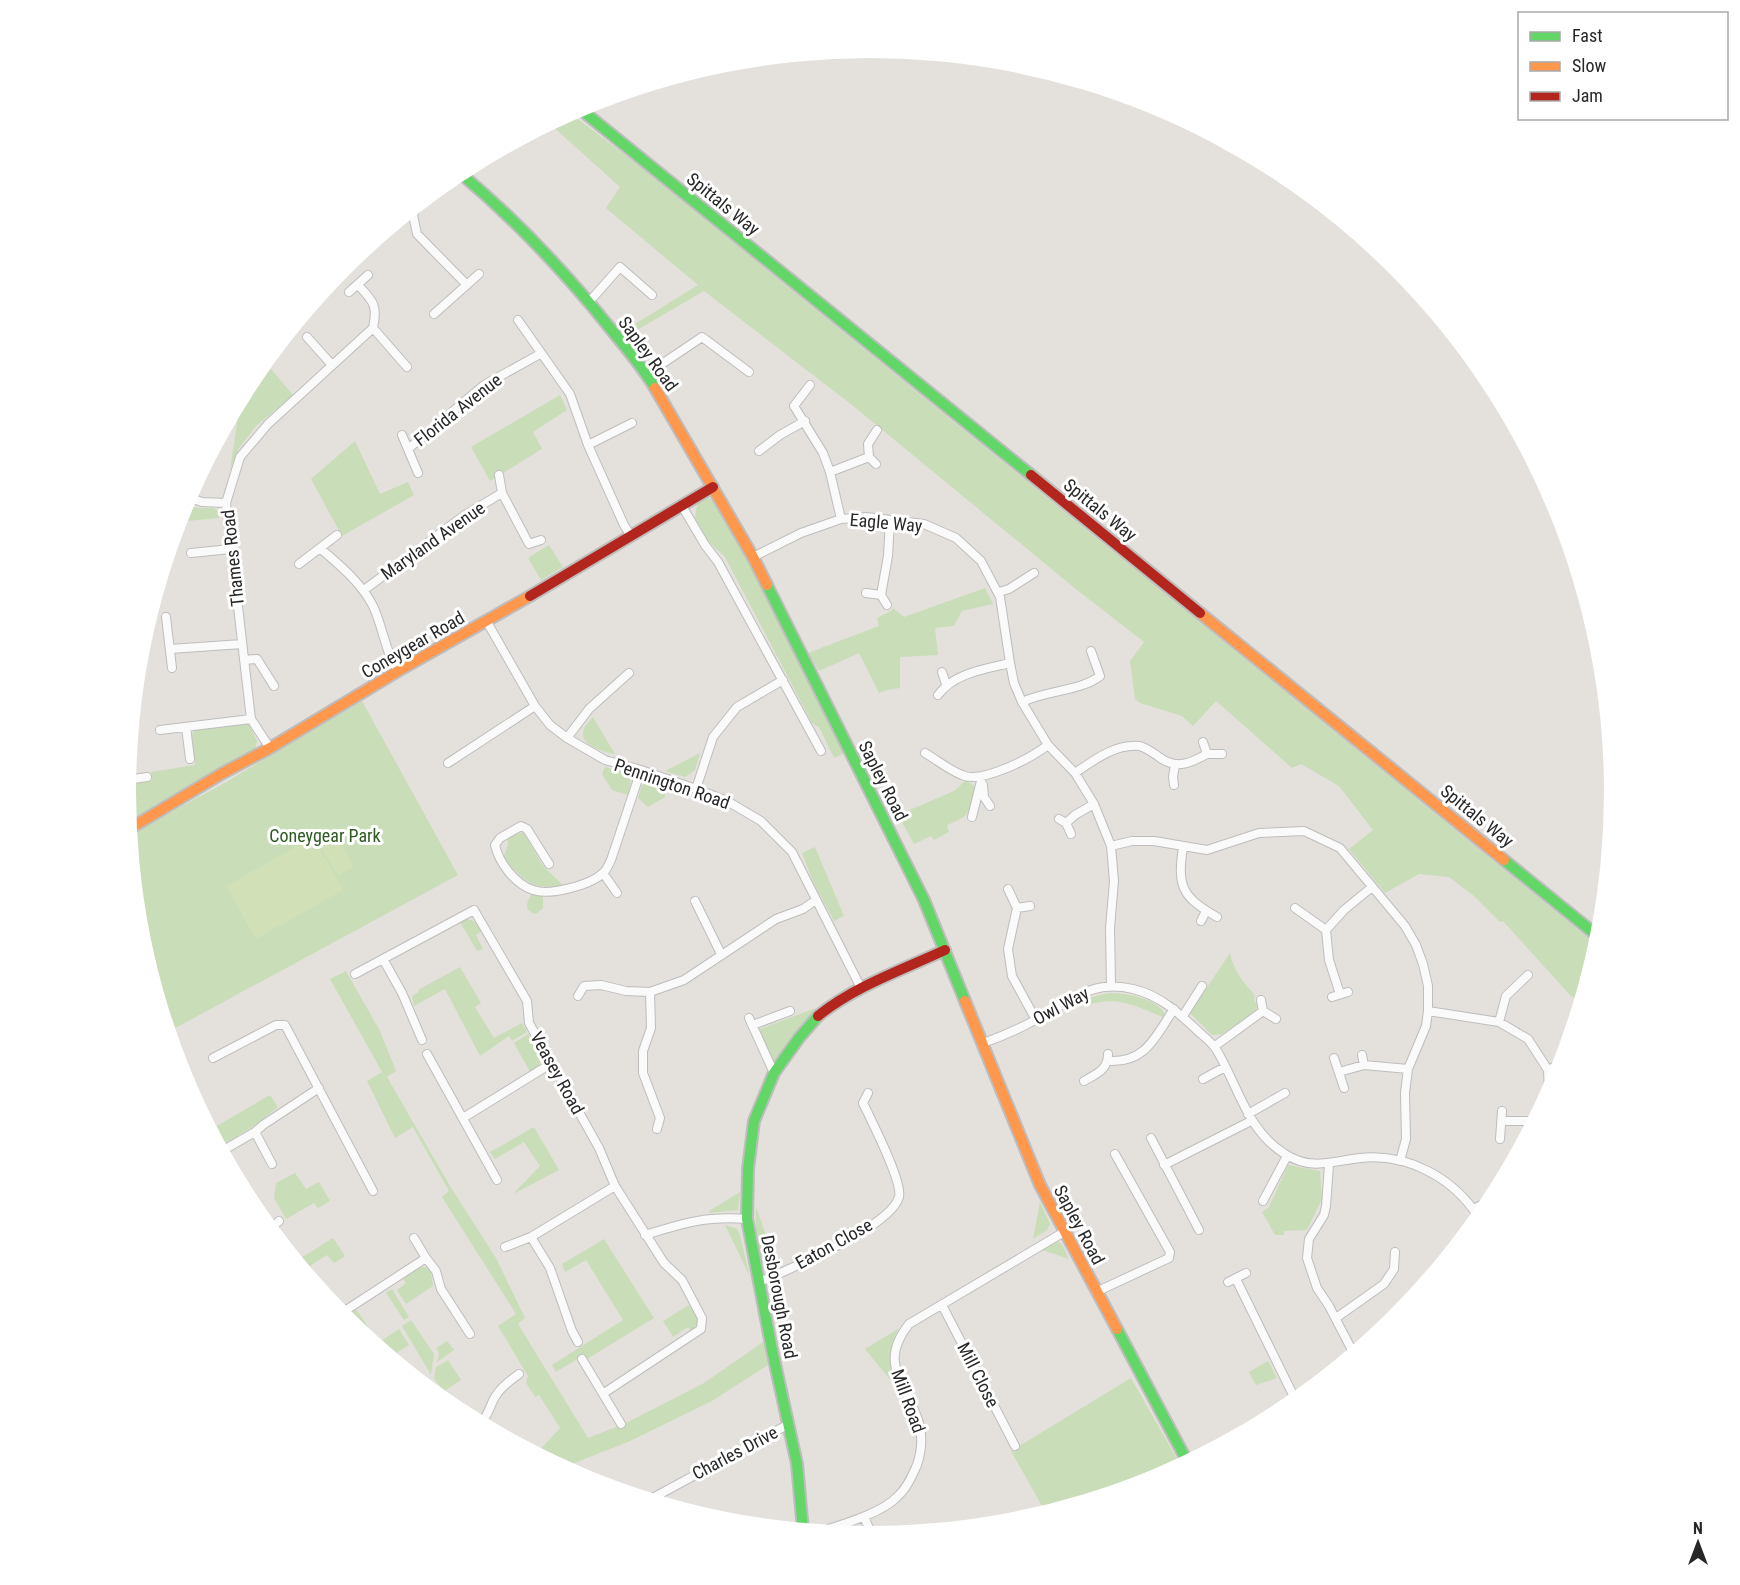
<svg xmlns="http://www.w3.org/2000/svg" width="1740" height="1585" font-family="'Roboto Condensed',sans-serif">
<rect width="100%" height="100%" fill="#e4e1dc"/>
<path fill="#c8ddb8" d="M570,113L633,161L1598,946L1580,1003L1570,995L1503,921L1500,922L1474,896L1449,877L1419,874L1385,893L1349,849L1373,830L1339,786L1301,764L1292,768L1216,701L1193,726L1182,716L1140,703L1135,699L1130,661L1144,642L1077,590L852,405L704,291L625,337L622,332L698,285L606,208L620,187L550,124Z
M265,362L293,395L256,426L239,448L230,470L240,404L238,402L251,379Z
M560,395L567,410L533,432L542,449L490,481L471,447Z
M355,441L380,494L408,482L414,495L342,536L311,479Z
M706,498L716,500C762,583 803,668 845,753L834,758L819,727L812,723L725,557L708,541L695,518L697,505Z
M184,505L200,508H214L218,511L219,518L178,522Z
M549,545L563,567L541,580L528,558Z
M985,588L993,604L962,611L954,626L935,628L938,655L900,657V688L887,690L879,693L859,653L819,671L808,653L879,626L877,618L891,611L893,608L904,617Z
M362,701L458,875L168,1032L140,937L130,834L221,785Z
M593,717L615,754C605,752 577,745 584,729C585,725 590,721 593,717Z
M248,722L257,741L255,750L129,823L126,784L152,780L151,772L195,765L192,734L196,730Z
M700,753L695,770L685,777L665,771Z
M605,767L625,772L631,781L628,795L612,790L602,774Z
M966,780L975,787C969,813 972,815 947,825L949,832L934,840L931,836L914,844L898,815L954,791Z
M652,781L666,785L665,797L648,807L638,798L642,785Z
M523,832L543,866L564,886C531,890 525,881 503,858L508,845L507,838Z
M815,847L844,916L834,921L813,882L802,853Z
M533,893L543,896V908L536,914C523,910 526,902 533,893Z
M467,919L474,921L482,931L476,935L483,949L477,951L460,922Z
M1230,953C1234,972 1243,982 1255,995L1254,1000L1257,1005L1256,1011L1222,1034L1212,1035L1190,1013Z
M460,967L481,1003L475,1007L494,1038L522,1023L527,1032L512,1041L509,1036L480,1056L445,989L414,1006L412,996L419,992L418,990Z
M346,971L380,1031L396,1071L387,1077L450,1186L496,1258L525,1318L518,1324L588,1438L626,1423L704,1383L763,1342L768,1365L712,1401L628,1442L574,1463L572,1473L536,1454L560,1428L539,1395L535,1397L526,1383L528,1376L498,1326L516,1314L442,1197L449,1191L413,1127L395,1138L367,1081L382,1072L330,979Z
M1108,993C1126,993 1155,997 1165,1014L1163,1017C1137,1007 1120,996 1091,1004L1085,999Z
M816,1008L791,1037L774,1062L757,1030Z
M528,1034L540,1054V1065L530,1072L514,1043Z
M270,1095L278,1107L251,1128L219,1147L210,1130Z
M534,1127L559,1170L513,1194L540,1166L524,1142L495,1159L490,1152Z
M1288,1165L1320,1171L1322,1199L1307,1230L1284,1231V1235H1275L1262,1212L1269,1207Z
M295,1173L306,1189L319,1182L330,1201L318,1208L314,1203L286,1219L274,1198L276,1183Z
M740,1192L738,1210L709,1213V1211Z
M1040,1202L1050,1224L1047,1230L1033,1239Z
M756,1207L777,1267L775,1270L768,1271C755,1256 755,1226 756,1207Z
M725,1225L737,1229L740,1235L750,1277Z
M333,1238L345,1256L334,1263L327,1255L304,1270L296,1261Z
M604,1239L654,1318L587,1359L584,1355L556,1372L552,1365L623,1320L586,1260L565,1272L562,1264Z
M1058,1242L1062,1244L1069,1259L1042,1250Z
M420,1267H426L431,1272L433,1286L406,1304L397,1290L406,1283L403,1278Z
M392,1289L409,1317L404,1320L386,1293Z
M689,1305L697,1318V1325L691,1331L688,1327L673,1337L663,1321Z
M356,1309L376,1339L372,1341L364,1329L359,1332L351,1321V1314Z
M411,1320L434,1354L431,1375L402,1326Z
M399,1329L409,1345L390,1357L375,1345Z
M898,1329C885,1361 889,1369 905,1398L865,1349Z
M447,1341L454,1350L437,1362L439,1353L436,1348Z
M448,1360L461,1380L444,1391L434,1379L436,1367Z
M1268,1361L1277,1378L1256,1385L1249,1372Z
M1131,1378L1181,1466L1155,1480L1046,1513L1011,1451Z"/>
<path fill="#d1e0b6" d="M335,834L354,866L338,876L319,844Z
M313,837L343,890L256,939L226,886Z"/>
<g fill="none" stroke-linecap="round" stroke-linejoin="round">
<g stroke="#bebdbd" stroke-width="10">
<path id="street" d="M417,206L413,215L417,234L467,285
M349,292L368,275
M589,302L620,267L652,295
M434,314L479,274
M518,320L570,394L588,445L624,525L631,536
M373,328L407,367
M307,337L332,365
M647,374L702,337L749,372
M810,385L794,406L823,453L830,472L841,519
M402,435L418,473
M588,445L632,423
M408,449L484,385L540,354
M759,451L780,435L805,421
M876,464L869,457L868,444L877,430
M830,472L869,457
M499,475L502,493L529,544L541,540
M188,497L202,502L226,503
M682,506L705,545L718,562L821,751
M320,548C339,565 361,582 373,606C383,627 385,652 398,671
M191,553L231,549
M753,557L801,533L841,519L866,517L924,524L956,538L981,561L1000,597L1010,663L1014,683L1022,702L1048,745L1075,773L1094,804L1111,846L1114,881L1110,928L1111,985
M299,564L337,535
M161,578V580
M364,590L465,515L502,493
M999,592L1009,589L1034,573
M866,593L881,595L887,605
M881,595L888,556L890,520
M166,617L172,668
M487,622L535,706L550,725L567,738L605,760L641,770L696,789L727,801L761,821L792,852L861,988
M170,649L242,644
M244,660L257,659L274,686
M942,672L946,684
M938,695C954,673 985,669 1010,663
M1022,702C1047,690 1081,691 1100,676L1091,651
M186,727L190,759
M160,730L251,719
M567,738L589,709L629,673
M1203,742L1207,754H1222
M270,748L251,719L226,503L240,457L268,424L373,328C378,305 373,301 358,285
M925,753C937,760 949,770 962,775C982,784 1031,758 1048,745
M448,763L535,706
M1075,773C1094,760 1115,744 1139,746C1146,747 1153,753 1159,757C1176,770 1191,763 1207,754
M127,780L147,777
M983,785L984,797L990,806
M1174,785L1173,777L1175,765
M696,789L713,737L737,707L783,680
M972,817L982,777
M1059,819L1066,823L1071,834
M1066,823L1075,815L1094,804
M1111,846L1132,841H1154L1207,850L1259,833L1304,831L1340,848L1405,926L1416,945L1423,964L1428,986V1011L1426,1026L1408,1069L1405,1093L1406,1139L1400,1161
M1183,847C1177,887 1182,897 1217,917
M549,864L527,829L521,826L500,838L495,845C499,863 515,884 533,890C549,896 592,885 604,872C607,869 609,864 611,860L641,770
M603,873L617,893
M1008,889L1017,908L1008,949L1012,976L1036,1020
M695,901L721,954
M1017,908L1030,906
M1295,908L1326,930L1329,960L1340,994
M1201,921L1206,911
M1326,930L1344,910L1372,887
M383,959L402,993L422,1040
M355,974L474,910L527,1001L529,1023L599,1148L615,1186L664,1263L682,1280L702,1318L701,1329L604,1393
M650,992L651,1028L643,1051V1073L660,1118L657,1129
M578,996L584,986L601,985L626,991L650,992L684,980L776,919L803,909L816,900
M1332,997L1348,992
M1263,1011L1276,1019
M1428,1011L1499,1022L1528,1039L1548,1070L1549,1094
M1183,1016L1202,986
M749,1018L774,1073
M1499,1022L1506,996L1528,975
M753,1025L790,1011
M983,1043C1001,1037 1019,1029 1037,1019C1071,1001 1091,979 1133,989C1160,995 1180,1014 1200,1033C1206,1038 1212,1043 1216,1049C1238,1085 1247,1131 1285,1154C1311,1171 1333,1161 1360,1158C1408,1153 1454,1178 1479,1218
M1215,1046L1263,1011L1261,1000
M427,1054L497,1180
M1362,1055L1364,1065
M213,1058L276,1025H285L373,1191
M1334,1058L1344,1088
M1108,1061C1146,1063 1155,1037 1174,1009
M1548,1070L1562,1063
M1339,1072L1364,1065L1408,1069
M1203,1079L1225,1067
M1084,1081C1096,1074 1108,1070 1108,1054
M1248,1114L1285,1093
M463,1118L552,1063
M1502,1121H1534
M255,1132L272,1164
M1151,1138L1199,1230
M1500,1139L1502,1111
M222,1151L255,1132L263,1125L319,1088
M1164,1165L1251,1121
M1329,1165L1326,1206L1324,1215L1309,1239L1307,1258L1317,1288L1329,1306L1354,1354
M1263,1201L1287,1156
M1473,1209L1492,1200
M270,1229L279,1221
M645,1235C684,1223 705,1216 747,1219
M531,1237L550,1268L572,1331L578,1342
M505,1247L531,1237L615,1186
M426,1258L436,1271L441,1289L470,1334
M1236,1279L1296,1401
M758,1281L768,1279C796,1265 890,1227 899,1197C903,1182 871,1120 863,1103L868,1093
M1228,1282L1246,1273
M1096,1292L1169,1258L1170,1252L1115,1154
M942,1305L1015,1446
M340,1314L426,1258L414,1238
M1336,1318L1384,1284L1394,1269L1395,1252
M582,1359L621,1424
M480,1424C489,1416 490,1403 497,1394C503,1385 511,1380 519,1374
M649,1500L789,1424
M864,1517L873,1537
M819,1532C841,1525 883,1513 898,1496C907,1488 912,1476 917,1465C922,1450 923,1435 918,1420C905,1382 878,1363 909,1324L1064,1232"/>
</g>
<g stroke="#bebdbd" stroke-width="14">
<path id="fast" d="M579,108L1031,475
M459,172C515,219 565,272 610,328C626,348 642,366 655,388
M767,585L924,900L965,1001
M1504,860L1600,938
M1117,1329L1188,1463
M803,1530L797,1464L772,1350L747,1219L748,1169L754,1121L774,1073L799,1038L818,1016"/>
</g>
<g stroke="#bebdbd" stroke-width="14">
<path id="slow" d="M655,388L753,557L767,585
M1200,613L1504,860
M129,829L221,774L270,748L398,671L530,596
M965,1001L1040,1185L1117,1329"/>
</g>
<g stroke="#bebdbd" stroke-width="14">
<path id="jam" d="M1031,475L1200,613
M530,596L713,487
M818,1016C855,986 902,970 945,950"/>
</g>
<use href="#street" stroke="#fbfafa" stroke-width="8"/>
<use href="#fast" stroke="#63d668" stroke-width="10"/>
<use href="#slow" stroke="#ff974d" stroke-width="10"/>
<use href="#jam" stroke="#b3261e" stroke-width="10"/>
</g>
<g text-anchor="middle" stroke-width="6" stroke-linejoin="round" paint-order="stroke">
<g font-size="18" fill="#272727" stroke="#fff">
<text transform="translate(723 204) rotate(39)" y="6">Spittals Way</text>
<text transform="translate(648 354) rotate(54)" y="6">Sapley Road</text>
<text transform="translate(458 410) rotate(-38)" y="6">Florida Avenue</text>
<text transform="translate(1100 510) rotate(39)" y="6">Spittals Way</text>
<text transform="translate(886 523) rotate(5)" y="6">Eagle Way</text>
<text transform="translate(433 541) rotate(-35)" y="6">Maryland Avenue</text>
<text transform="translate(233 558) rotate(-96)" y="6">Thames Road</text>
<text transform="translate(413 645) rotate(-30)" y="6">Coneygear Road</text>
<text transform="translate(883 781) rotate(63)" y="6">Sapley Road</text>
<text transform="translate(672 784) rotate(19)" y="6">Pennington Road</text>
<text transform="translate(1477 816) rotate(39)" y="6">Spittals Way</text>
<text transform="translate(1061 1006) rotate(-28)" y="6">Owl Way</text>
<text transform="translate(557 1073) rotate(61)" y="6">Veasey Road</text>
<text transform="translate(1079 1225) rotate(62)" y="6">Sapley Road</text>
<text transform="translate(834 1244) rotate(-29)" y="6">Eaton Close</text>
<text transform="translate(779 1297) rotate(79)" y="6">Desborough Road</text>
<text transform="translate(978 1375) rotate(63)" y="6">Mill Close</text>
<text transform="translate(908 1401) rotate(70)" y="6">Mill Road</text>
<text transform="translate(735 1453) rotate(-28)" y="6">Charles Drive</text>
</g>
<g font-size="18" fill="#2d5a20" stroke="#fff">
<text x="325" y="842">Coneygear Park</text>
</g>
</g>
<path d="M0 0H1740V1585H0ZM136 792a734 734 0 1 1 1468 0a734 734 0 1 1-1468 0Z" fill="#fff" fill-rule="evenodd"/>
<rect x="1518" y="12" width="210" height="108" fill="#ffffff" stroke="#a9a9a9" stroke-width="1.5"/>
<rect x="1530" y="32" width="30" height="9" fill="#63d668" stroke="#a9a9a9" stroke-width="1.5"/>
<text x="1572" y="42" font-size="18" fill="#272727">Fast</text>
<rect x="1530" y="62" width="30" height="9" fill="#ff974d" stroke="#a9a9a9" stroke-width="1.5"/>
<text x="1572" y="72" font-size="18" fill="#272727">Slow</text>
<rect x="1530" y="92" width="30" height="9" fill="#b3261e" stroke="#a9a9a9" stroke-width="1.5"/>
<text x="1572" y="102" font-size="18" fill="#272727">Jam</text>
<g transform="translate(1698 1543)" stroke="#ffffff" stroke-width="4.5" paint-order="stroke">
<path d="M0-4.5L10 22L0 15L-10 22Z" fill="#272727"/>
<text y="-9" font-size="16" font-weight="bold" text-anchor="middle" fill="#272727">N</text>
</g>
</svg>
